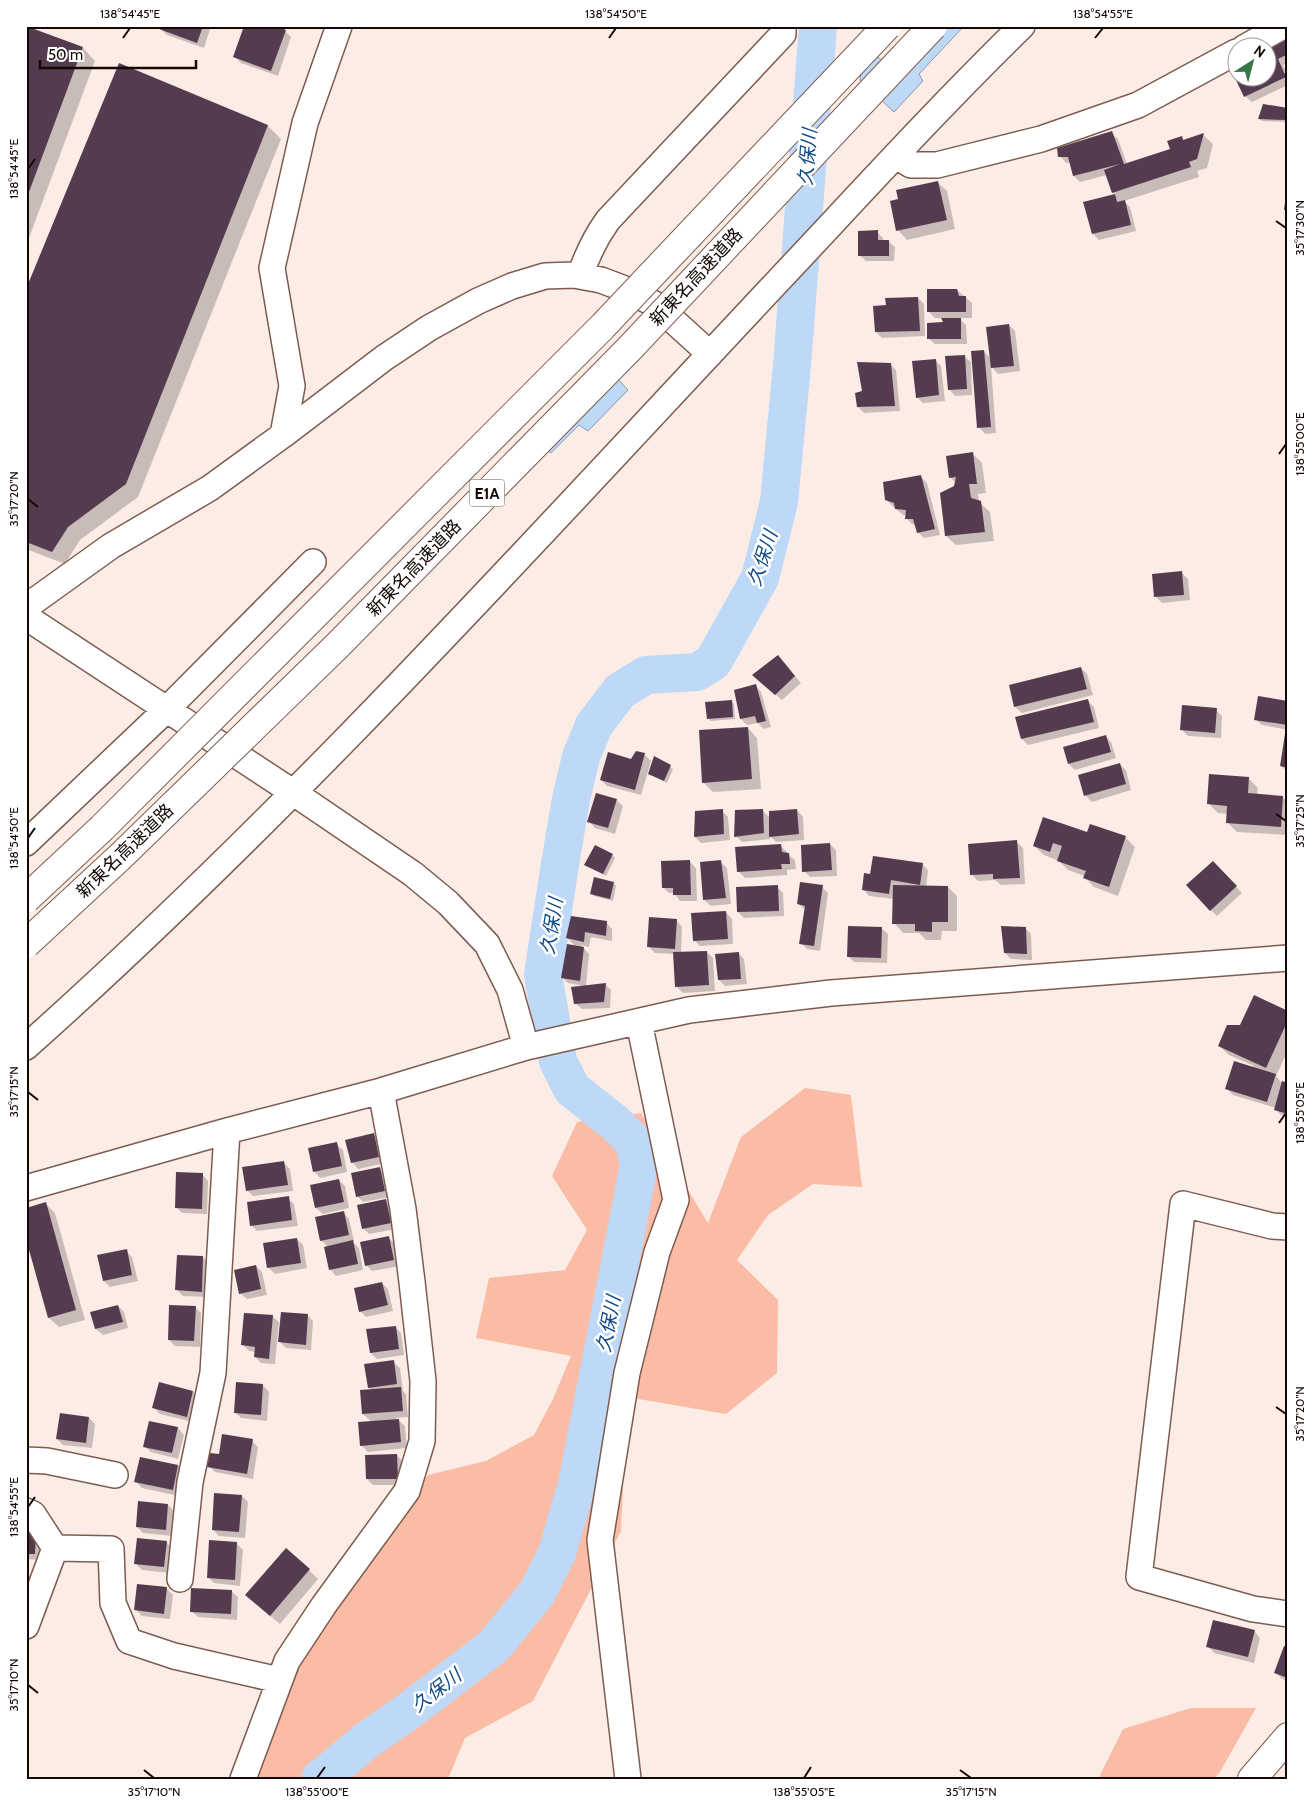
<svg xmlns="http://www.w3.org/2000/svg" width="1314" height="1805" font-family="Cabin,'Noto Sans JP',sans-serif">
<rect width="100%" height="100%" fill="#fcece6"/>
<path fill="#fabca4" d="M805,1088L851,1095L862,1187L813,1184L768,1215L737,1260L778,1300L777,1373L726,1414L627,1397L621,1531L533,1701L465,1738L448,1779H257L258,1752L292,1667L428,1475L486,1461L534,1435L553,1399L571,1356L476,1338L489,1278L565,1270L587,1230L552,1176L577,1122L641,1113L708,1223L741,1137Z
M1191,1708H1256L1220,1772L1214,1779H1098L1123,1729Z"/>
<path fill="#bed8f7" stroke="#8b9aae" d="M912,26H964L919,74L923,81L894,112L860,80L862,66L874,54L883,61L914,27Z
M600,360L628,390L588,431L579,425L551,453L528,432Z"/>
<path fill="#0003" d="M162,26H211L204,48L167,35L161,29Z
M1160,26H1186V29Z
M26,27L83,48L95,61L26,246Z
M285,31L291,37L278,76L241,63L235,57Z
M1284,41L1288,45V63L1283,65L1288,75V85L1252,102L1245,96L1237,78H1266Z
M120,65L268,126L281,139L138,497L80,540L65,564L26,549V292Z
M1287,109L1288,122L1262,121L1259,119Z
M1111,133L1118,139L1127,164L1171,150L1182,138L1185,141L1203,135L1213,144L1207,168L1197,171L1199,177L1124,201L1130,207L1136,231L1099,240L1093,234L1085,202L1116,195L1113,192L1107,175L1080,182L1074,176L1071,162L1066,163L1060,156Z
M937,182L947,191L955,229L907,240L898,230Z
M877,232L883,238V241H888L895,247L894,261H866L859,255Z
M957,290L972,303V318H959L966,325L967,344H935L928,338L945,324L942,318H935L929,312Z
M918,298L924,304L925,336L882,338L876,332L887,306Z
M1009,325L1015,331L1020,371L998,374L991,366L996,433L985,434L979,427L984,351L991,359Z
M964,356L971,362L972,395L955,396L949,389Z
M935,360L941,366L945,401L923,403L917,397Z
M890,364L896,370L900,411L864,413L858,407L863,391Z
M972,453L982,463L986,493L978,494L979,502L990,512L994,541L956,545L946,536L956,483L950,477Z
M921,477L927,483L940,535L924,538L918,532L916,525L912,524L906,518L907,515H903L886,500Z
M1182,573L1188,579L1190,600L1162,603L1156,597Z
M784,663L801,683L782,700L760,681Z
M1081,668L1087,674L1093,695L1022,713L1015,707Z
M755,685L761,692L771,727L764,729L758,723L747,725L741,719L735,691Z
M731,701L734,704L735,719L711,721L708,718Z
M1088,701L1094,707L1099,728L1028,745L1022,739L1017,718Z
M1288,702V730L1262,725L1255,719Z
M1216,710L1222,716L1221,738L1188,736L1181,729Z
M748,728L757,738L761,789L713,792L703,782Z
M1105,736L1111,742L1116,758L1075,770L1069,764Z
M1288,736V772L1281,766Z
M644,754L651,761L641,795L607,786L601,780Z
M655,758L673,769L667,783L650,774Z
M1119,764L1126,770L1131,790L1092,802L1086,796Z
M1248,778L1258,788L1257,795L1282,797L1288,802V835L1237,832L1227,822L1228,814L1218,813L1209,804Z
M616,800L623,806L615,834L595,828L589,821Z
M762,810L770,818L797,810L803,817L804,840L776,842L770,836V839L742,842L736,836Z
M722,811L728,817L730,840L701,843L695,837Z
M1091,825L1126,838L1135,847L1118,896L1094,887L1085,878V876L1068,870L1059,861L1044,855L1034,846L1088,834Z
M1017,842L1023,848L1025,884L1001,885L995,880L978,881L971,874Z
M830,844L836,850L837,876L810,877L804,871Z
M780,845L786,851L787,854L795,860L796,869L787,870V875L745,878L739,872Z
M612,855L615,858L606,876L585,865Z
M690,862L696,868L697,901H680L674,893H669L663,887Z
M721,862L727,868L731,904L711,906L704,900Z
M922,864L928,870L926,887H948L957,896V931H942L941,940H926L919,933H903L894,923V899L869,896L863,889L871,875Z
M1219,869L1242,893L1217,916L1211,910Z
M614,883L616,886L613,901L594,896L592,894Z
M777,887L783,893L784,916L744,918L738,912Z
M822,887L828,893L820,951L807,949L801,943L805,910L799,904Z
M726,912L732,919L733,944L700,946L694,940Z
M676,920L682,927L681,953L707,952L713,958L715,991L683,993L677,987L675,954L655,953L648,946Z
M606,922L612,929V941L591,937L589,947L581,945L589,954L586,986L605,984L611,990L610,1008L582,1009L575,1003L583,986L568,983L562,977L576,947L567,938Z
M881,928L888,934L887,963L854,962L848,956Z
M1025,928L1031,934L1032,960L1011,959L1005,953Z
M738,953L744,959L747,984L725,986L719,980Z
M1288,1012V1050L1276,1076L1281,1082L1288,1084V1117L1281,1115L1275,1109L1276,1108L1233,1095L1227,1089L1254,1066L1229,1055L1219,1046L1241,1026Z
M374,1135L380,1141L385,1163L358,1169L352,1162Z
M336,1144L343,1150L347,1172L320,1178L314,1171Z
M284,1163L290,1169L293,1191L253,1196L247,1190Z
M379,1169L386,1175L390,1197L363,1202L357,1196Z
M202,1174L208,1181L207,1214L182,1213L176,1207Z
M339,1180L345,1186L349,1208L323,1214L316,1208Z
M288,1198L294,1204L298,1226L257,1231L251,1225Z
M385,1201L392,1207L396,1229L369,1234L363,1228Z
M46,1204L55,1213L85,1320L59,1327L49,1318Z
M343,1212L349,1219L354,1241H352L359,1248L363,1270L336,1276L330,1269L328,1247L321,1240Z
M388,1237L395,1244L400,1266L372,1271L366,1265Z
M297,1239L303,1245L307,1268L275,1274L269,1268Z
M126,1251L132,1257L138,1281L110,1287L104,1281Z
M203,1257L209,1264L208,1297L183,1296L177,1290Z
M256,1266L262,1272L267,1295L247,1299L240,1293Z
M382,1283L388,1289L393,1311L366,1317L360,1311Z
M118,1306L124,1312L128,1328L103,1335L96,1329L92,1313Z
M195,1307L201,1313L200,1347L175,1346L169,1340Z
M307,1315L313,1321L311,1350L286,1348L280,1342Z
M272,1316L279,1322L275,1364L261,1363L255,1357L256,1352L249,1351L243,1345Z
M395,1327L401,1333L404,1355L377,1359L371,1353Z
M393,1362L400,1368L403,1391L406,1394L408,1417L396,1418L405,1426L407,1448L368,1452L361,1445L372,1422L363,1414L372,1390L369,1388Z
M263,1385L269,1392L267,1421L241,1418L235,1412Z
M193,1392L199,1398L193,1422L160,1414L154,1408Z
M89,1418L95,1424L92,1448L63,1445L57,1439Z
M178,1428L184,1435L178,1459L151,1452L144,1446Z
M252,1441L258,1447L253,1479L215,1472L209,1466L220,1455Z
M397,1455L403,1462L404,1485H373L367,1479Z
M178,1466L184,1472L179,1496L142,1488L136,1482Z
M242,1496L248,1502L245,1538L219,1536L213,1530Z
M168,1505L174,1511L172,1536L143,1533L137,1527Z
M26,1531L41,1537V1560L26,1559Z
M166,1542L172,1548L170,1573L142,1570L136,1564Z
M237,1544L243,1550L240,1586L214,1583L208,1577Z
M309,1570L318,1579L280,1624L256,1604Z
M166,1588L173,1595L170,1619L142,1616L136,1610Z
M231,1591L238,1597L237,1620L198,1617L191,1611Z
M1254,1631L1260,1638L1254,1663L1214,1653L1208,1646Z
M1288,1649V1681L1282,1679L1276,1673Z"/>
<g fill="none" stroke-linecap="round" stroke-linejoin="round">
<path stroke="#bed8f7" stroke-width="38" d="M320,1779L367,1740L410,1710L494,1646L537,1593L557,1553L577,1484L639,1165L634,1142L615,1123L572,1089L558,1061L543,975L560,864L571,799L581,757L594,725L620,691L646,675L697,672L713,662L760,578L779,502L792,365L818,26"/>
</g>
<path fill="#543b4f" d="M26,26L83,47L26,200Z
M160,26H203L197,43L159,29Z
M244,26H276L286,30L271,71L233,57Z
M1284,40L1288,47V54L1278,59L1286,77L1244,97L1235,78H1266V48Z
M119,63L268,125L126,484L68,527L52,552L26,542V289Z
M1263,104L1288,108L1286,120L1258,119Z
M1112,131L1124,164L1170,149L1167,141L1182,136L1183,140L1204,133L1197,159L1189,162L1191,167L1112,193L1104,170L1120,164L1073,176L1068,157H1058L1057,148Z
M938,181L947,220L896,231L890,201L898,199L896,190Z
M1287,187H1288V210H1284Z
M1115,194L1117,202L1125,200L1131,225L1092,234L1083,202Z
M878,230V240H889V256H858V231Z
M927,289H957L959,296H966V312H927Z
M918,297L920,331L875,332L873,306L886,305L885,298Z
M941,318H961V339H927V323L943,322Z
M1009,324L1014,366L991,368L986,327Z
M984,350L991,427L977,428L971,351Z
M965,355L967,389L948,390L945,356Z
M936,359L939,395L916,398L912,361Z
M857,362L891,363L895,406L857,407L855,393L862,391Z
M973,452L977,484H969L971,498L981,501L985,532L945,536L940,493L954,486L956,477L949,478L946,456Z
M921,475L935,529L917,533L913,519H905L906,510L895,509L894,503L885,500L883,482Z
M1182,571L1184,595L1154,597L1152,574Z
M778,655L795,676L775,695L752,675Z
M1081,667L1087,689L1014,707L1009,685Z
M756,684L766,721L757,723L755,716L740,719L734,690Z
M1258,696L1288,701V725L1254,720Z
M1088,699L1094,722L1021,739L1015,717Z
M732,700L733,717L707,719L705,702Z
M1182,705L1217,708L1215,733L1180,730Z
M748,727L752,779L702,783L699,730Z
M1285,734L1288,735V768L1280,766Z
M1106,735L1111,752L1068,764L1063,747Z
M636,751L645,753L635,790L600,780L608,752L631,759Z
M654,756L671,765L664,781L648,774Z
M1120,763L1126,784L1084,796L1078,775Z
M1209,774L1249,777L1248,793L1283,796L1281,827L1226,823L1227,806L1207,804Z
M596,793L617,799L608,828L587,822Z
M723,809L724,834L694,837L695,811Z
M763,809L764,833L734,837L735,810Z
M797,809L799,834L769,837V811Z
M1043,817L1087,832L1090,824L1126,836L1109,887L1083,878L1086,871L1057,861L1062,846L1053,843L1050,852L1033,846Z
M1017,840L1020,878L993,879V874L970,875L968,844Z
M830,843L832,870L802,872L801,845Z
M781,844L782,852L789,853L790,864H781L782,869L737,872L735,847Z
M595,845L613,854L603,874L584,865Z
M873,856L923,863L920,885L891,880L889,894L862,890L864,873L870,874Z
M690,860L691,895H673V888H662L661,861Z
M721,860L726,898L703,900L700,862Z
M1213,861L1237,886L1210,911L1186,885Z
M594,877L614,882L610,899L590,894Z
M800,882L823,885L814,946L799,944L805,906L797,904Z
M778,885L779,911L737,912L736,887Z
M893,885L948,886V922H932V932L915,931V924H892Z
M726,911L728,939L693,941L691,913Z
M571,916L607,921L606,936L585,932L584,942L566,938Z
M649,917L677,919L675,949L647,947Z
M848,926L882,927L881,958L847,957Z
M1001,926L1026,927L1027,954L1004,953Z
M567,944L584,947L580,981L561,978Z
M707,951L709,985L675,987L673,952Z
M739,952L741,979L718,980L715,954Z
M606,983L604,1002L574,1004L571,987Z
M1254,995L1288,1011V1020L1266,1068L1218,1046L1227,1025H1240Z
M1234,1061L1276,1074L1267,1102L1225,1089Z
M1282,1081L1288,1083V1114L1274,1110Z
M374,1133L379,1157L351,1163L345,1140Z
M337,1142L342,1166L313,1172L308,1148Z
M284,1161L288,1185L246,1191L242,1167Z
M380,1167L385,1191L356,1197L351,1173Z
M176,1172L203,1173L202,1209L175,1208Z
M339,1179L344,1202L315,1208L310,1185Z
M289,1196L292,1220L250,1226L247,1202Z
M386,1199L391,1223L362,1229L357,1205Z
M46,1202L76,1310L48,1318L26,1239V1208Z
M344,1211L349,1235L320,1241L315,1217Z
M389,1236L394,1260L365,1266L360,1242Z
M297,1238L301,1263L267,1268L263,1243Z
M353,1240L358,1264L329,1270L324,1247Z
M127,1249L132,1275L103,1281L97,1255Z
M177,1255L203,1256L202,1292L175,1290Z
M256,1265L261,1289L239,1294L234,1270Z
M382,1282L388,1305L359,1312L354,1288Z
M118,1305L123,1322L95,1329L90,1312Z
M169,1305L196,1306L194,1341L168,1340Z
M281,1312L308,1314L306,1345L278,1342Z
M244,1313L273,1315L269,1359L254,1357L255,1347L241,1345Z
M396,1326L399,1349L370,1353L366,1329Z
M394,1360L397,1384L368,1388L364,1364Z
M159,1382L193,1391L187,1417L152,1408Z
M236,1382L263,1384L261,1415L234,1413Z
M401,1387L403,1411L362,1414L360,1390Z
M60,1413L89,1417L86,1443L56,1439Z
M399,1419L401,1442L360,1446L358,1422Z
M149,1421L178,1427L172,1453L143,1447Z
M222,1434L253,1439L247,1474L207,1467L210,1453L219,1454Z
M397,1454L398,1479H366L365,1455Z
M140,1457L178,1465L173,1490L134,1482Z
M214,1493L242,1495L239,1532L212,1530Z
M138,1501L168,1504L166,1530L136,1527Z
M26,1530H36L35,1554H26Z
M137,1538L167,1541L164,1567L134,1564Z
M209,1540L237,1542L235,1580L207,1578Z
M286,1548L310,1569L270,1616L245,1595Z
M137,1584L167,1587L164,1614L134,1610Z
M191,1588L232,1590L231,1614L190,1612Z
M1213,1620L1255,1630L1248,1657L1206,1647Z
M1284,1646L1288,1647V1678L1274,1673Z"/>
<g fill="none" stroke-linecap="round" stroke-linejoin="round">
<g stroke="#7d5c4f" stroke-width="28">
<path id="minor" d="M1244,48L1283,26
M896,156L911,165H937L1041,139L1138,105L1236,52
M580,276C587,255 595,238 608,220L783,34V26
M283,435L292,386L272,268L305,123L339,26
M26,607L111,546L210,488L283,435L384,358L429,328L478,301L512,286L545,276L574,275L601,280L630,291L656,305L710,354
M26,617L294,793L413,874L448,903L487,944L510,990L526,1047
M26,843L167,709L313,562
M26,1047C294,808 534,541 779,280C859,195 938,108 1022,26
M26,1188L227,1131L381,1091L526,1047L689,1010L831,993L1288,958
M1288,1227L1272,1226L1183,1204L1139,1577L1253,1609L1288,1614
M26,1460L47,1461L115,1475
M26,1511L33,1514L55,1548L111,1549L113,1603L129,1641L174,1656L279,1680
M180,1579L190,1482L213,1373L227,1131
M26,1626L55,1548
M243,1779L287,1661L324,1605L407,1491L422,1441L423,1381L412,1282L403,1209L381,1091
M628,1779L600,1540L627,1373L657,1252L676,1200L639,1022"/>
</g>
<g stroke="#7d5c4f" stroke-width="30">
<path id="highway" d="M1252,1779L1288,1737"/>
</g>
<use href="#minor" stroke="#fff" stroke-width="25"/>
<use href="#highway" stroke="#fff" stroke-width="28"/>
<g stroke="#7d5c4f" stroke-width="30" stroke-linecap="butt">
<path id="highway-bridge" d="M26,899L102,828L603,326L887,26
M26,944L121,856L338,645L631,347L933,26"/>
</g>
<use href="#highway-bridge" stroke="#fff" stroke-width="28"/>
</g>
<path fill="none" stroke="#140805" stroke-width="2" d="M123,38L130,28M609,38L616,28M1095,38L1103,28M28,169L35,159M1276,221L1286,228M1279,454L1286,444M28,499L38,507M1276,814L1286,821M28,838L35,828M28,1092L38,1100M1279,1123L1286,1113M1276,1407L1286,1414M28,1507L35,1497M28,1685L38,1693M144,1770L154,1778M960,1770L971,1778M317,1778L325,1767M804,1778L811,1767"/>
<g text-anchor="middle" stroke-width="5" stroke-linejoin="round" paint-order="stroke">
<rect fill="#fff" stroke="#5a5250" stroke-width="1" x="469.5" y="479.5" width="35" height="27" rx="4"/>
<g font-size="16" font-weight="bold" fill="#140805">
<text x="487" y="499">E1A</text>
</g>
<g font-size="18" fill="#140805" stroke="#fff">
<text transform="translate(696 277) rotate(-47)" y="6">新東名高速道路</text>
<text transform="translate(414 568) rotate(-46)" y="6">新東名高速道路</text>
<text transform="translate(125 851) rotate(-44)" y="6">新東名高速道路</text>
</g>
<g font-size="19" font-style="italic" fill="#0f4a85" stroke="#fff">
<text transform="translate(807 157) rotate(-85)" y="7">久保川</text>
<text transform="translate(762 558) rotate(-72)" y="7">久保川</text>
<text transform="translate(551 926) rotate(-81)" y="7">久保川</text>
<text transform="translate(608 1324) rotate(-79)" y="7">久保川</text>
<text transform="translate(436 1690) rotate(-38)" y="7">久保川</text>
</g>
</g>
<rect width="1314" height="1805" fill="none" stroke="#ffffff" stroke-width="55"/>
<g transform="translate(1252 62) rotate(36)"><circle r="24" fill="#ffffff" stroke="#a19c9b"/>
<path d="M0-4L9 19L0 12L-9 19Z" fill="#317946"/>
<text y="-8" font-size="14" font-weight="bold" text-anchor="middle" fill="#140805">N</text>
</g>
<path d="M40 60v8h156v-8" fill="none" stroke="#140805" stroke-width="2.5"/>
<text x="48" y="60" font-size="15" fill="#140805" stroke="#ffffff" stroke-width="4" paint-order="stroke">50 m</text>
<rect x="28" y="28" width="1258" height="1750" fill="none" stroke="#140805" stroke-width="2"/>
<g font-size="12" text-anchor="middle" fill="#140805">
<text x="130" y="18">138°54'45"E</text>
<text x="616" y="18">138°54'50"E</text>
<text x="1103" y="18">138°54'55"E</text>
<text transform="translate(14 169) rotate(-90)" y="4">138°54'45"E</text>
<text transform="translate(1300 228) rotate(-90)" y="4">35°17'30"N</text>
<text transform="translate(1300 444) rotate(-90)" y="4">138°55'00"E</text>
<text transform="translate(14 499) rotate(-90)" y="4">35°17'20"N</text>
<text transform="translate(1300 821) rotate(-90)" y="4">35°17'25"N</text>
<text transform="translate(14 838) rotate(-90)" y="4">138°54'50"E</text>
<text transform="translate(14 1092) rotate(-90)" y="4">35°17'15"N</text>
<text transform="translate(1300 1113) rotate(-90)" y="4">138°55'05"E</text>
<text transform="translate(1300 1414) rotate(-90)" y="4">35°17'20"N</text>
<text transform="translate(14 1507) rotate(-90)" y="4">138°54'55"E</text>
<text transform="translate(14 1685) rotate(-90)" y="4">35°17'10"N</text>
<text x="154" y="1796">35°17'10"N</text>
<text x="317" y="1796">138°55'00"E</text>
<text x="804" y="1796">138°55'05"E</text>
<text x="971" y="1796">35°17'15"N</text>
</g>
</svg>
